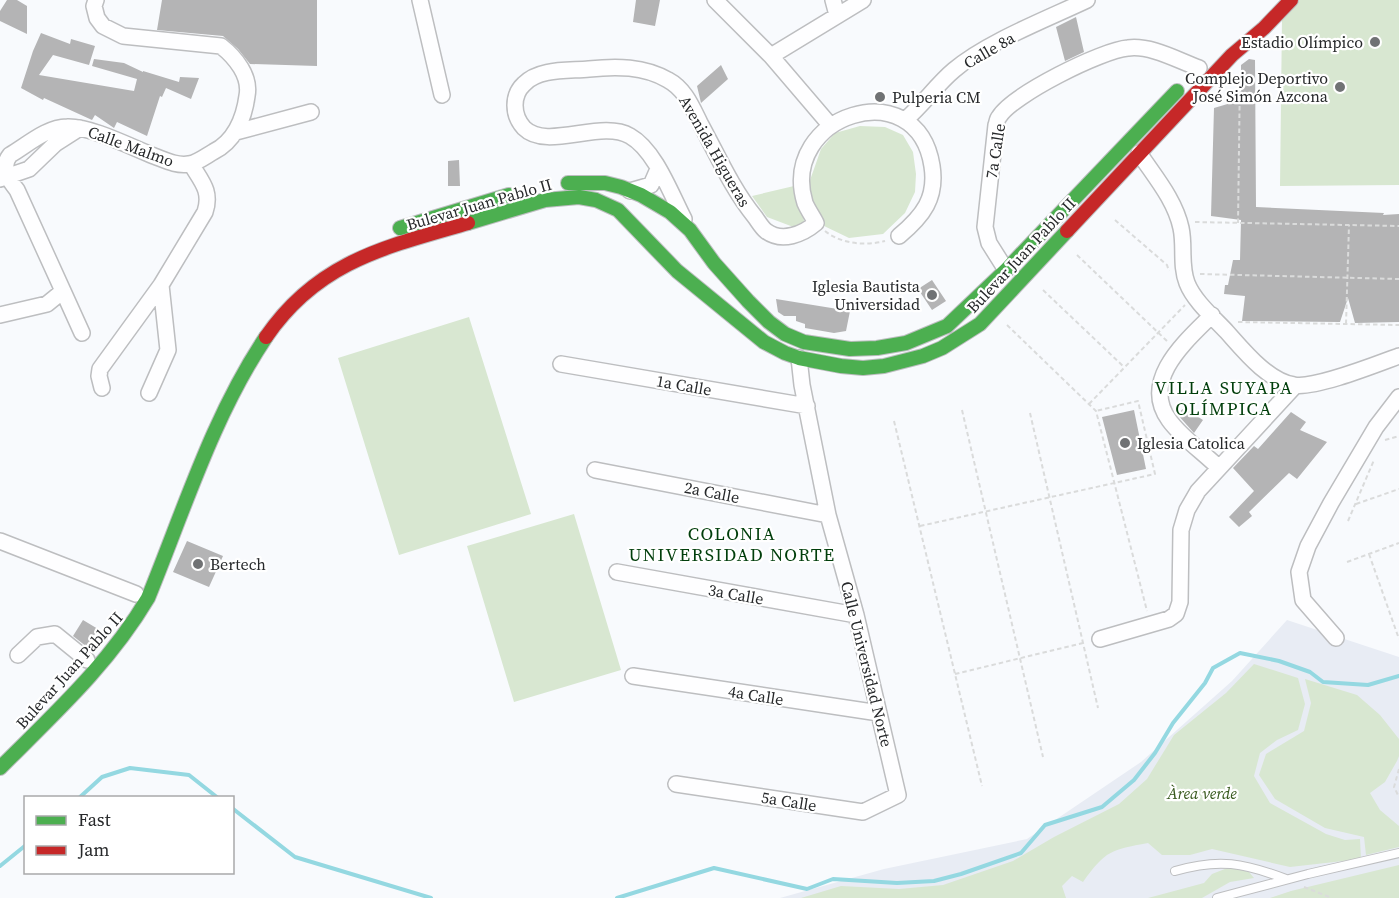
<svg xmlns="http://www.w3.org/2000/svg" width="1399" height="898" font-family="'Source Serif 4',serif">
<rect width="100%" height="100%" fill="#f8fafd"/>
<path fill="#e8ecf4" d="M1287,620L1399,657V898H780L884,869L1027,839L1141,762L1232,681Z"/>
<path fill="#d8e7d1" d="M1294,0H1399V185L1280,186L1282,18Z
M860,126L885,127L903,135L913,152L916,174L915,192L905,213L883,234L849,238L822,225L813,208L809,183L821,149L835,133Z
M794,186L805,224L796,228L767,217L752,196Z
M469,317L531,514L399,555L338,358Z
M574,514L621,670L514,702L467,546Z
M1254,664L1298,678L1305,704L1298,730L1277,740L1260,753L1254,776L1270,803L1326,834L1345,840L1360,839L1361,859L1290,867L1212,849L1190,855H1162L1148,843C1111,850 1106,850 1083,882L1072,876L1062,886L1066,898H801L841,886L899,889L943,885L1013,861L1054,837L1119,804L1147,779L1174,735L1226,693Z
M1305,679L1357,695L1380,715L1399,739V756L1397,761L1385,782L1370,793L1380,810L1399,826V847L1366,855L1364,837L1325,828L1275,799L1259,775L1266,754L1304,731L1311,703Z
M1399,865V898H1270L1291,891Z
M1230,867L1249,872L1254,878L1230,882L1202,898H1148L1204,883L1212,874Z"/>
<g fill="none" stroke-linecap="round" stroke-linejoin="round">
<path stroke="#94d8e1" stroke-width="4" d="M79,798L102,777L130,768L189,775L218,798
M232,808L295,857L431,898
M0,866L26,845
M617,898L714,868L807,889L833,879L897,883L934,881L961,874L1021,853L1045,825L1102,807L1134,780L1155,753L1173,723L1205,683L1213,668L1240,653L1279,661L1310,672L1323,682L1368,685L1399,676"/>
</g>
<path fill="#b4b4b5" d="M7,0H17L27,6V34L0,21V11Z
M162,0H317V66L250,64L238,49L223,36L157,30Z
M636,0H660L655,26L633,22Z
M1076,17L1084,52L1065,61L1056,27Z
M41,33L70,44L71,39L95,46L89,65L53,55L39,75L134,91L137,79L92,66L94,59L124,63L143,72V71L179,82L180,77L199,78L191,99L166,88L162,97L160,96L147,136L117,122L114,128L95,115L92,120L44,98L43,100L21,88L33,51Z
M1249,59L1255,60L1256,207L1384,213L1383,215L1399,214V322L1355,323L1348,298L1340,322L1242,321L1245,296L1224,294L1225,285H1228L1233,260H1240L1241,220L1211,216L1214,108L1241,100V65Z
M721,65L728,79L701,103L697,86Z
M459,160L460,186H448V161Z
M932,280L946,301L932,310L918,289Z
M776,299L850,311L846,331L834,333L805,328V324L796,321V316H784L778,312Z
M1184,408L1203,420L1194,433L1177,414Z
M1134,410L1146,469L1117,475L1102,417Z
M1291,412L1306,422L1300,430L1327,442L1297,479L1289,473L1249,512L1252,516L1239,527L1229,517L1254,491L1233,468L1254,446L1258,449Z
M187,541L223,556L209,587L173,572Z
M83,620L98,629L87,647L73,636Z"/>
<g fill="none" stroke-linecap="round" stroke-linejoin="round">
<g stroke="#bdbec0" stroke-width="10">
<path id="lane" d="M1175,871C1219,858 1244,863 1286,879
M1217,898L1308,874L1399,853"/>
</g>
<g stroke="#bdbec0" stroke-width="18">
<path id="street" d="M420,0L442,95
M715,0L771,56L830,125
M833,0L837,15
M771,56L863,0
M905,120C923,105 936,85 954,70C987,42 1047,19 1087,0
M236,132L311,112
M1139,153C1155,177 1175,200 1181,228C1185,246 1180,265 1187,283C1194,301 1214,318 1227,332C1244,351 1268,381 1294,385C1315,389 1377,364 1399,356
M0,179L29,169L55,144L80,128
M630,191L651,185L658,169
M684,219C671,194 655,150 630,136C601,119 547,151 524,128C512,115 512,95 524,84C539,68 569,71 589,69C616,66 644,66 668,80C685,89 692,107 700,123C717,154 732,189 755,217C758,221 762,228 766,231C782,243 803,234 816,223C813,217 808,210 805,203C778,115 917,70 932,166C937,198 923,216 899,236
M1006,270L989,243L985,227L996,125C997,123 997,119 999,117C1012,95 1102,50 1128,48C1151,45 1177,60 1199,68
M63,291L82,333
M0,315L47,304L63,291L17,190C8,179 0,168 10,155C27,145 47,127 67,127C91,126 131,147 154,156C165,160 176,166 189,164C197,163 206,156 213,152C234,142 244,119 247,96C251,76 235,57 221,46L123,36L103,26L97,18L94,6L96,0
M1212,315C1186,341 1140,380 1169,420C1181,437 1204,453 1219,468
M561,364L807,406
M102,388L99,376L100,369L161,285L205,212C212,191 201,181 191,164
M149,393L168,350L161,285
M595,470L828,515
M0,541L136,594
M617,572L856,615
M1336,638L1303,600L1299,572L1308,546L1331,503L1376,427L1399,397
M1100,639L1169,619L1176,614L1180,602L1181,530L1187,510L1198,491L1295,386
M18,655L37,637L55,634L87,660
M633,676L879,713
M676,784L863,812L898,795L856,615L828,515L802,385L799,358"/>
</g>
<g stroke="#bdbec0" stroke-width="16">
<path id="fast" d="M568,183H605L621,187L641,195L670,212L690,230L714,263L748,301L769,322L785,334L804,342L850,349L877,348L906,343L947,326L1006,270L1177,91
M468,223L545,200L579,197L596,200L618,210L677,271L764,342L785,353L799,358L841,366L863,368L884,366L923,356L942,348L980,324L1067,231
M400,228L509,195
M0,768C54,714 109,664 148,598C184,510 213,416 266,337"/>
</g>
<g stroke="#bdbec0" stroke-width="16">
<path id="jam" d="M1067,231L1232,55L1264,28L1291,0
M266,337C318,261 386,247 468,223"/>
</g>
<path stroke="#dadbdb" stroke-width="2" stroke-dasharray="4.5 3" stroke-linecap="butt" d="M1115,220L1167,265L1169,271
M1195,222L1399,226
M1238,223L1240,73
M825,231C841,244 865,246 885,241
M1077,255L1168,342
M1200,274L1399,279
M1043,290L1124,367
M1238,322L1399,325
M1346,324L1349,225
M1007,325L1096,411L1147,611
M1089,404L1185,305
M962,410L1043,757
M1030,413L1098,708
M894,421L982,786
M1385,440L1399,436
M1356,504L1399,489
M1348,521L1374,460
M920,526L1155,474L1138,401L1096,411
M1369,554L1399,639
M1347,562L1399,543
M955,674L1083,643
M1399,769L1394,787L1399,797
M1304,887L1332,898"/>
<use href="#lane" stroke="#fefeff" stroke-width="8"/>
<use href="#street" stroke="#fefeff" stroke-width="15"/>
<use href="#fast" stroke="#4caf50" stroke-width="14"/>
<use href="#jam" stroke="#c62828" stroke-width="14"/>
</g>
<g fill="#707274" stroke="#fff" stroke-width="2">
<circle cx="1375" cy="42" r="6"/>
<circle cx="1340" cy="87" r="6"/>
<circle cx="880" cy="97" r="6"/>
<circle cx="932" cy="295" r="6"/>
<circle cx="1125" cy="443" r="6"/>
<circle cx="198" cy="564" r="6"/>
</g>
<g text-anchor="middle" stroke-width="4.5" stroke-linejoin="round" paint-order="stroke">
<g font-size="16" fill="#27292b" stroke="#fff" text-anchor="end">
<text x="1363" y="48">Estadio Olímpico</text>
<text x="1328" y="84">Complejo Deportivo<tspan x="1328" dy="18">José Simón Azcona</tspan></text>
<text x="892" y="103" text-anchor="start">Pulperia CM</text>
<text x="920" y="292">Iglesia Bautista<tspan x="920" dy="18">Universidad</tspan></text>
<text x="1137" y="449" text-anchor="start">Iglesia Catolica</text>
<text x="210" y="570" text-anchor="start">Bertech</text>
</g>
<g font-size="16" fill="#27292b" stroke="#fff">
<text transform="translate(989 50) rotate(-30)" y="6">Calle 8a</text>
<text transform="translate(131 146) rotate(20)" y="6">Calle Malmo</text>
<text transform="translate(715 151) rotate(60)" y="6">Avenida Higueras</text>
<text transform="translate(995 151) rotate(-81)" y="6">7a Calle</text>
<text transform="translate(479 204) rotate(-16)" y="6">Bulevar Juan Pablo II</text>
<text transform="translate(1021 255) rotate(-47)" y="6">Bulevar Juan Pablo II</text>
<text transform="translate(684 385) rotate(10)" y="6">1a Calle</text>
<text transform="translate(712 492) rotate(11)" y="6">2a Calle</text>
<text transform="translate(736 594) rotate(10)" y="6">3a Calle</text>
<text transform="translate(867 664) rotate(76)" y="6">Calle Universidad Norte</text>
<text transform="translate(69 670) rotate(-48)" y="6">Bulevar Juan Pablo II</text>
<text transform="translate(756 695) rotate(9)" y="6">4a Calle</text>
<text transform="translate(789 801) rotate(9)" y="6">5a Calle</text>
</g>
<g font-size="16" font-style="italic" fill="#35571a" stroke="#fff">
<text x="1202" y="799">Àrea verde</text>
</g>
<g font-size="18" letter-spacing="1.5" fill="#003e0b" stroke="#fff">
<text x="1224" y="394">VILLA SUYAPA<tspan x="1224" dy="21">OLÍMPICA</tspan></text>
<text x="732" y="540">COLONIA<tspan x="732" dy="21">UNIVERSIDAD NORTE</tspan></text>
</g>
</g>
<rect x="24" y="796" width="210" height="78" fill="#ffffff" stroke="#a9a9aa" stroke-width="1.5"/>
<rect x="36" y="816" width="30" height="9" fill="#4caf50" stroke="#a9a9aa" stroke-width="1.5"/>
<text x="78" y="826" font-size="18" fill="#27292b">Fast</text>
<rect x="36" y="846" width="30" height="9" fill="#c62828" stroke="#a9a9aa" stroke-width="1.5"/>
<text x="78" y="856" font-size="18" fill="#27292b">Jam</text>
</svg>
